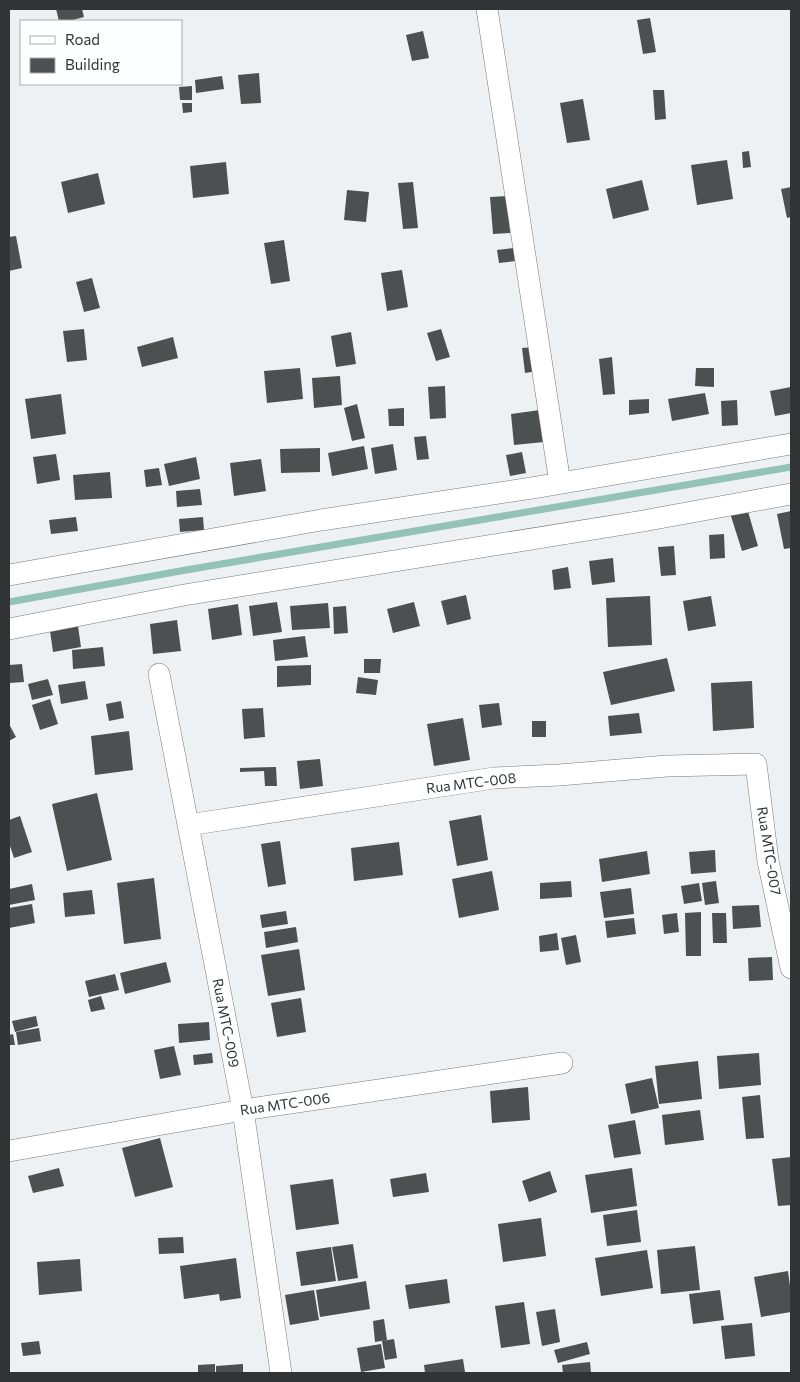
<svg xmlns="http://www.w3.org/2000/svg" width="800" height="1382" font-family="Commissioner,sans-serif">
<rect width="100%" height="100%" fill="#edf1f4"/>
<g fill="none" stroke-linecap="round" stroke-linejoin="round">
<path stroke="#92c3b5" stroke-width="7" d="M9,602L186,570L791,467"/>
</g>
<path fill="#4c5051" d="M56,9H82L84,17L69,21H59Z
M650,18L656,52L643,54L637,20Z
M423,31L429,58L412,61L406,35Z
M259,73L261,103L241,104L238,75Z
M222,76L224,89L196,93L195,80Z
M192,86V100H180L179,87Z
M653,90H664L666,119L655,120Z
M583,99L590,140L567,143L560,103Z
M182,103H192V112L183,113Z
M749,151L751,167L743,168L742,152Z
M727,160L733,199L697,205L691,165Z
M226,162L229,194L193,198L190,166Z
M98,173L105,204L68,213L61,182Z
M642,180L649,210L613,219L606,189Z
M413,182L418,228L403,229L398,183Z
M791,187V217L787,218L781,189Z
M347,190L369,192L366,222L344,220Z
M508,196L510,233L493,234L490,197Z
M16,236L22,268L9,271V237Z
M284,240L290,281L271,284L264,243Z
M513,248L515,261L499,263L497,250Z
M402,270L408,307L387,311L381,273Z
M92,278L100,308L84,312L76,282Z
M84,329L87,360L67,362L63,331Z
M441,329L450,357L436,361L427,333Z
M351,332L356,364L336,367L331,336Z
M173,337L178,358L142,367L137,347Z
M535,347L538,371L525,373L522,348Z
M612,357L615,394L603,395L599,359Z
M300,368L303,399L267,403L264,371Z
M696,368H714V387L695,386Z
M340,376L342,405L314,408L312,378Z
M445,386L446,418L430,419L428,387Z
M791,387V413L775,416L770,391Z
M705,393L709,414L672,421L668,399Z
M61,394L66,434L31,439L25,399Z
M649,399V413L629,415V400Z
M737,400L738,425L722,426L721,401Z
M357,404L365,438L352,441L344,408Z
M404,408V426H389L388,409Z
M540,410L544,442L514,445L511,414Z
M426,436L429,459L417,460L414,437Z
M393,444L397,470L375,474L371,448Z
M364,446L368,469L332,476L328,453Z
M320,448V472L281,473L280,449Z
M522,452L526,473L510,476L506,455Z
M56,454L60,480L37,484L33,457Z
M196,457L200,479L169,486L164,464Z
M261,459L266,491L234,496L230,463Z
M159,468L162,485L146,487L144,470Z
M110,472L112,498L75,500L73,475Z
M200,489L202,505L177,507L176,491Z
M747,508L758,546L742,551L730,513Z
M791,511V548L784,549L777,514Z
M76,517L78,531L51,534L49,520Z
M203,517L204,530L180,532L179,519Z
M724,534L725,558L710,559L709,535Z
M674,546L676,575L661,576L658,547Z
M613,558L615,582L592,585L589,561Z
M568,567L571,588L554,590L552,570Z
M466,595L471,619L447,625L441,601Z
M650,596L652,645L608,647L606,598Z
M711,596L716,626L688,631L683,601Z
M277,602L282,632L253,636L249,606Z
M414,602L420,626L393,633L387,609Z
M328,603L330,628L292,630L290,606Z
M238,604L242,635L212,640L208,609Z
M346,606L348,633L334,634L333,607Z
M177,620L181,651L153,654L150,624Z
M78,626L81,647L53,652L50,631Z
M305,636L308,657L275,661L273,640Z
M103,647L105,666L73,669L72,650Z
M667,658L675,691L611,705L603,672Z
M364,659H381L380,673H364Z
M22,664L24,682L9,683V665Z
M311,665V685L277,687V666Z
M358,677L378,680L376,695L356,693Z
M48,679L53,695L32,700L28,684Z
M85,681L88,699L61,704L58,685Z
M752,681L754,728L713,731L711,683Z
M50,699L58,724L40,730L32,705Z
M121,701L124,718L109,721L106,704Z
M499,703L502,725L482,728L479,705Z
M263,708L265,737L244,739L242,709Z
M639,713L642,733L610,736L608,716Z
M463,718L470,760L434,766L427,724Z
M532,721H546V737H532Z
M9,724L16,737L9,741Z
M129,731L133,770L95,775L91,736Z
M320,759L323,786L300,789L297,761Z
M276,767L277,786H265L264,771L240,772V768Z
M97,793L112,860L67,871L52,804Z
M481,815L488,860L457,866L449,821Z
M20,816L32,852L14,858L9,843V820Z
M280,841L286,884L268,887L261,844Z
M399,842L403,875L354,881L351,848Z
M715,850L716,872L691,874L689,852Z
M647,851L650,874L602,882L599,859Z
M492,871L499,910L459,918L452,879Z
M154,878L161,939L124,944L117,883Z
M571,881L572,897L540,899V883Z
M716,881L719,903L705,905L702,883Z
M699,883L702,901L684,904L681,886Z
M32,884L35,900L9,905V889Z
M631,888L634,914L604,918L600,892Z
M92,890L95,914L65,917L63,893Z
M32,904L35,923L9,928V908Z
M759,905L761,927L733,929L732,906Z
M286,911L288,924L262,928L260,915Z
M701,912V956H686L685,913Z
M677,913L679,932L664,934L662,915Z
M712,913H726L727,943H713Z
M634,918L636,934L607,938L605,921Z
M296,927L298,942L266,948L264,932Z
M557,933L559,950L540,952L539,936Z
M576,935L581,962L566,965L561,938Z
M299,949L305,990L268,996L261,955Z
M772,957L773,980L749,981L748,958Z
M166,962L171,982L125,994L120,973Z
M115,974L119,990L89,997L85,981Z
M101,996L105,1009L91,1012L88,1000Z
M301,998L306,1032L277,1037L271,1003Z
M36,1016L38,1026L15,1032L12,1021Z
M209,1022L210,1040L179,1043L178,1024Z
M39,1028L41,1041L18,1045L16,1032Z
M13,1034L15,1045H9V1035Z
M174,1046L181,1075L160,1079L154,1050Z
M212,1053L213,1063L194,1065L193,1055Z
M759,1053L761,1085L719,1089L717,1056Z
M698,1061L702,1099L659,1104L655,1066Z
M652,1078L659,1108L631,1114L625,1084Z
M528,1087L530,1120L492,1123L490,1091Z
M760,1095L764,1138L746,1139L742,1097Z
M700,1110L704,1140L665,1145L662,1115Z
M635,1120L641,1154L614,1158L608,1125Z
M160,1138L173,1187L135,1197L122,1148Z
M791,1157V1205L778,1206L772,1159Z
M59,1168L64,1186L33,1193L28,1176Z
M632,1168L637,1206L591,1213L585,1175Z
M550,1171L557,1192L529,1202L522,1181Z
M426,1173L429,1192L393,1197L390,1179Z
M333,1179L339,1224L296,1230L290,1185Z
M637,1210L641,1242L607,1246L603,1215Z
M541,1218L546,1256L503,1262L498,1224Z
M183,1237L184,1253L159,1254L158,1238Z
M353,1244L358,1278L338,1281L332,1247Z
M695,1246L700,1290L661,1294L657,1250Z
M331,1247L336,1281L301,1286L296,1252Z
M647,1250L653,1288L601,1296L595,1258Z
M236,1258L241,1298L220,1301L219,1294L184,1299L180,1266Z
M80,1259L82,1291L39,1295L37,1262Z
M788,1271L791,1293V1312L761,1317L754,1277Z
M447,1279L450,1303L409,1309L405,1285Z
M366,1281L370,1309L320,1317L316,1290Z
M314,1290L319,1320L290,1325L285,1295Z
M720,1290L724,1320L693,1324L689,1294Z
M524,1302L530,1344L501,1348L495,1306Z
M555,1309L560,1342L542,1346L536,1312Z
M384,1319L387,1340L375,1342L373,1321Z
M752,1323L755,1356L725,1359L721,1326Z
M394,1339L397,1358L385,1360L382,1341Z
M39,1341L41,1354L23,1356L21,1343Z
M587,1342L590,1354L558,1363L554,1350Z
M381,1344L385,1368L361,1372L357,1348Z
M463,1359L465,1372L425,1373L424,1365Z
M590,1362L591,1373H563L562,1365Z
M215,1364V1373H198V1365Z
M243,1364V1373H216V1366Z"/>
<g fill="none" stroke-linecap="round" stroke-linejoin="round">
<g stroke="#767a7c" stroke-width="22">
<path id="minor" d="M487,9L560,483
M9,575L321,520L532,488L791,444
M9,629L184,595L643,521L791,494
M159,674L243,1110L281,1373
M188,825L494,778L559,775L667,766L756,764L768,861L791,968
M9,1151L243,1110L562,1063"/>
</g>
<use href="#minor" stroke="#fff" stroke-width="21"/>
</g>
<g text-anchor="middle" stroke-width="5" stroke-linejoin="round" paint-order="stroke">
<g font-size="14" fill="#323334" stroke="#fdfeff">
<text transform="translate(471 783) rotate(-7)" y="5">Rua MTC-008</text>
<text transform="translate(769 851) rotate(81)" y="5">Rua MTC-007</text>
<text transform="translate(226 1023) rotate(79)" y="5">Rua MTC-009</text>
<text transform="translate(285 1104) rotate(-8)" y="5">Rua MTC-006</text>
</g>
</g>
<rect width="800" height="1382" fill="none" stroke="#323334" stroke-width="20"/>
<rect x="20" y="20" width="162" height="65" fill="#fdfeff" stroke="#acadae"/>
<rect x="30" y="36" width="25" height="8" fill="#ffffff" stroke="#acadae"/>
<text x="65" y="45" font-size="15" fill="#323334">Road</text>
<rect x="30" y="58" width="25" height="15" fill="#4c5051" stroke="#acadae"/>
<text x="65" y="70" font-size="15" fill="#323334">Building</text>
</svg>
